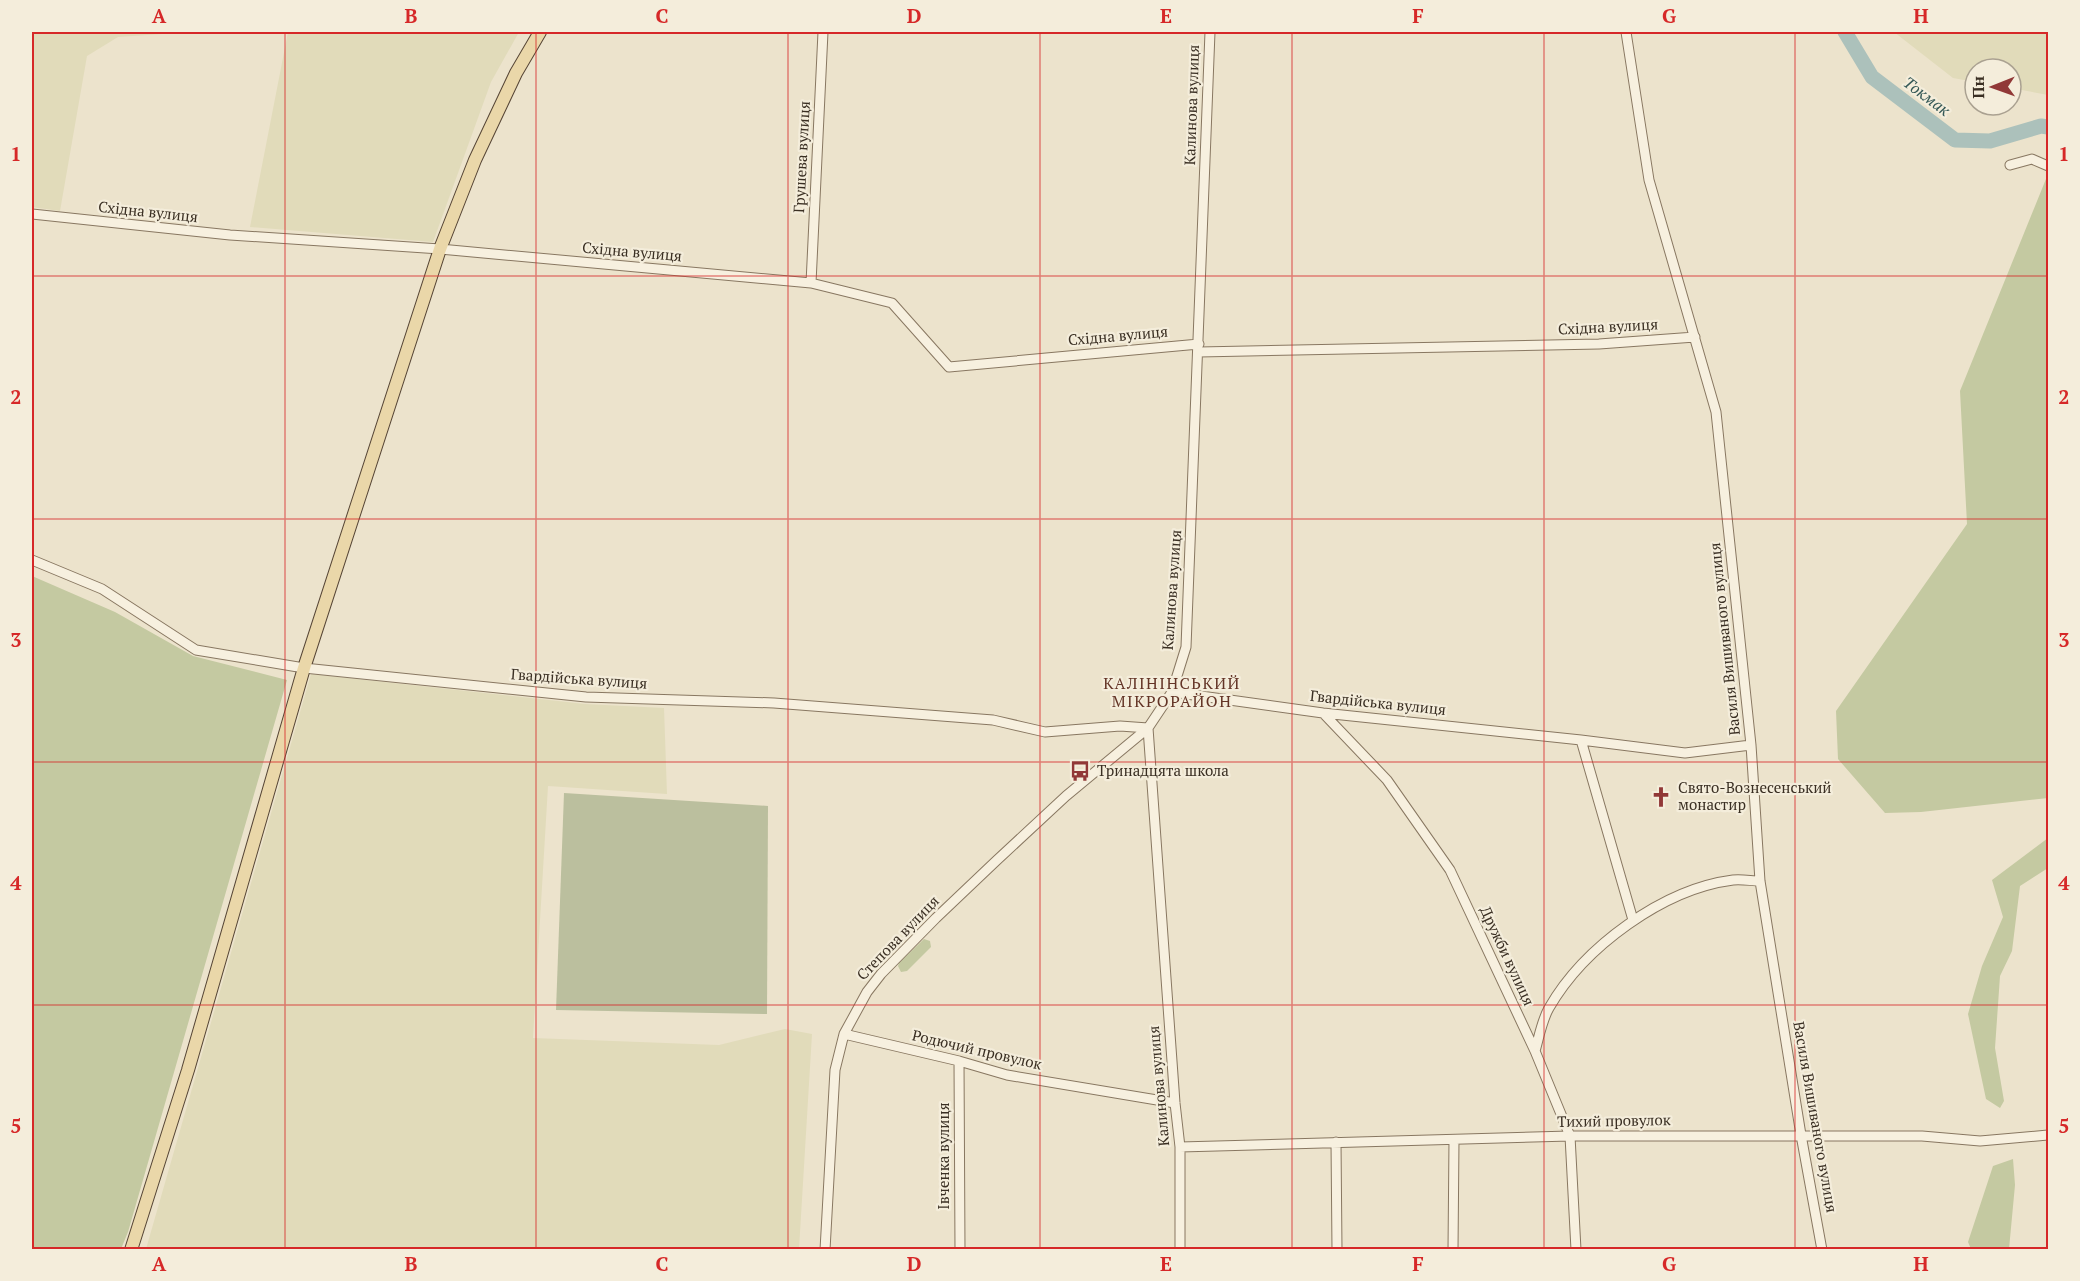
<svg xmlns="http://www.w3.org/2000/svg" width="2080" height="1281" font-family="'PT Serif',serif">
<rect width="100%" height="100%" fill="#ece3cc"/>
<path fill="#e1dbba" d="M32,32H192L118,37L87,56L60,211L32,207Z
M288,32H519L491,82L433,242L250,227Z
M1894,32H2048V95L2011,88V69H1975V82L1953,78Z
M311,674L585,704L664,708L667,794L548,786L533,1038L719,1045L785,1029L812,1034L799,1249H146Z"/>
<path fill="#c4c9a1" d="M2048,174V798L1921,812L1885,813L1838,759L1836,711L1967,524L1960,391Z
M32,576L115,612L193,656L287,680L128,1232L121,1249H32Z
M2048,838V868L2020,886L2012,951L2000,976L1995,1048L2004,1101L2000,1108L1986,1099L1968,1014L1982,966L2003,917L1992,880Z
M924,939L930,941L931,947L907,971L901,972L898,966L899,963Z
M2013,1159L2015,1185L2009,1249H1971L1968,1242L1993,1166Z"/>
<path fill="#bbbf9e" d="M564,793L768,806L767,1014L556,1010Z"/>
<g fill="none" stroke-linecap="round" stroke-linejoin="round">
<path stroke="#acc1bb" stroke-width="15" d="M1845,32L1872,77L1955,140L1990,141L2041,126L2048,127"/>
<g stroke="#887761" stroke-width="11">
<path id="minor" d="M1626,32L1649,180L1716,412L1751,745L1760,881L1801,1135L1822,1250
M2010,165L2032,159L2048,166
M32,214L230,235L440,249L811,283L892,303L949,367L1199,344
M811,283L823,32
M1199,352L1599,344L1695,337
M32,560L102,589L196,650L304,668L586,697L774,703L993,720L1045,732L1120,726L1148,728
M1172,692L1323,713L1581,740L1685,753L1751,745
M1323,713L1387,780L1450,870L1535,1051L1570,1136L1576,1250
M1148,728L1175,1103L1180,1147V1250
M1581,740L1633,920
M844,1034L959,1061L1007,1075L1175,1103
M1535,1051C1539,1037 1542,1020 1549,1008C1584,947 1663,889 1733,880C1742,879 1752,881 1760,881
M959,1061L960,1250
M1336,1142L1337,1250
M1180,1147L1570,1136H1922L1980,1141L2048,1135
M825,1250L835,1070L844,1034L867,992L881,974L936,918L996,861L1066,796L1148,728L1172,692L1186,647L1210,32
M1453,1250L1454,1140"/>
</g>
<g stroke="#564535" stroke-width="14">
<path id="major" d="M131,1250L188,1070L304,668L440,249L475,160L516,73L540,32"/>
</g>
<use href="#minor" stroke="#f7f0df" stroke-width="9"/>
<use href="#major" stroke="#ead7a9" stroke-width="12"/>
</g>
<path fill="none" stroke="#d62828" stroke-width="1.5" stroke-opacity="0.55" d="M285,32V1250M536,32V1250M788,32V1250M1040,32V1250M1292,32V1250M1544,32V1250M1795,32V1250M32,276H2048M32,519H2048M32,762H2048M32,1005H2048"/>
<defs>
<g id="bus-bare" transform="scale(1.62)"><path d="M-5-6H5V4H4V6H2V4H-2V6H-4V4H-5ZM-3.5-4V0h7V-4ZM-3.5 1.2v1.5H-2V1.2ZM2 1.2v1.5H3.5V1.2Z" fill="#913837" stroke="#f4eddb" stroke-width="2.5" paint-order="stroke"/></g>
<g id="church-bare" transform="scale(1.62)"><path d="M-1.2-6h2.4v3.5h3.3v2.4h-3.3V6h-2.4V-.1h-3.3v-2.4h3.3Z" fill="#913837" stroke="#f4eddb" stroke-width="2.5" paint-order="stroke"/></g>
</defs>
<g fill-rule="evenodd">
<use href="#bus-bare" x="1080" y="771"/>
<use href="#church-bare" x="1661" y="797"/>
</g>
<g text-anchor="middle" stroke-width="4.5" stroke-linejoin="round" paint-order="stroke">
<g font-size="15" fill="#3a2f23" stroke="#f4eddb">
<text transform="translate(1192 105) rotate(-88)" y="5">Калинова вулиця</text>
<text transform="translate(802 157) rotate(-87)" y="5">Грушева вулиця</text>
<text transform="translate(148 212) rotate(6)" y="5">Східна вулиця</text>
<text transform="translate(632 252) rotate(5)" y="5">Східна вулиця</text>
<text transform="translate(1608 327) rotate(-3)" y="5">Східна вулиця</text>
<text transform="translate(1118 336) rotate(-5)" y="5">Східна вулиця</text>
<text transform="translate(1172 590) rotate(-86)" y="5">Калинова вулиця</text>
<text transform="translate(1725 639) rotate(-96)" y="5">Василя Вишиваного вулиця</text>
<text transform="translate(579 679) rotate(4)" y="5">Гвардійська вулиця</text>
<text transform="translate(1378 703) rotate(6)" y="5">Гвардійська вулиця</text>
<text transform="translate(898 938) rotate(-46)" y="5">Степова вулиця</text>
<text transform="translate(1507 956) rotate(65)" y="5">Дружби вулиця</text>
<text transform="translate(977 1050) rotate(13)" y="5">Родючий провулок</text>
<text transform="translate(1159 1086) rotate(-95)" y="5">Калинова вулиця</text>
<text transform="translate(1815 1117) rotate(80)" y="5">Василя Вишиваного вулиця</text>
<text transform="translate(1614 1121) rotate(-1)" y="5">Тихий провулок</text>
<text transform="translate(944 1156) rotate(-90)" y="5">Івченка вулиця</text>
</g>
<g font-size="15" fill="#3a2f23" stroke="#f4eddb" text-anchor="start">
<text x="1097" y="776">Тринадцята школа</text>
<text x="1678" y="793">Cвято-Вознесенський<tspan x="1678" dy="17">монастир</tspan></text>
</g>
<g font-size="16" font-style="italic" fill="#345856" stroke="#f4eddb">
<text transform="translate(1927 96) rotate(37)" y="6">Токмак</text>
</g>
<g font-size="16" letter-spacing="1.5" fill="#633426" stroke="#f4eddb">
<text x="1172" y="689">КАЛІНІНСЬКИЙ<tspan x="1172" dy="18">МІКРОРАЙОН</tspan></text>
</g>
</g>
<rect width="2080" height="1281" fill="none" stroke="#f4eddb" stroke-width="66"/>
<g transform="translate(1993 87) rotate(269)"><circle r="28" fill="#f4eddb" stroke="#aaa191" stroke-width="1.5"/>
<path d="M0-4.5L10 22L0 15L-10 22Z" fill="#913837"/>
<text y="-9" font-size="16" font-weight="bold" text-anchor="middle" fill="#3a2f23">Пн</text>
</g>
<rect x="33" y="33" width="2014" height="1215" fill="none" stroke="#d62828" stroke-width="2"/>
<g font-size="20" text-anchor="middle" font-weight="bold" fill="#d62828">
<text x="159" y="23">A</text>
<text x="411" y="23">B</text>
<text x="662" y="23">C</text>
<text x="914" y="23">D</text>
<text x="1166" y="23">E</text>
<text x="1418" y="23">F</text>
<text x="1669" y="23">G</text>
<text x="1921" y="23">H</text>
<text x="16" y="161">1</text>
<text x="2064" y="161">1</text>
<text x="16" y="404">2</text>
<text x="2064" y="404">2</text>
<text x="16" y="647">3</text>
<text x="2064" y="647">3</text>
<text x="16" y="890">4</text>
<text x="2064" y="890">4</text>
<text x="16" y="1133">5</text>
<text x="2064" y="1133">5</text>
<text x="159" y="1271">A</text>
<text x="411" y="1271">B</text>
<text x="662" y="1271">C</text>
<text x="914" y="1271">D</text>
<text x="1166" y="1271">E</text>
<text x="1418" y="1271">F</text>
<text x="1669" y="1271">G</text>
<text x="1921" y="1271">H</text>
</g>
</svg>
